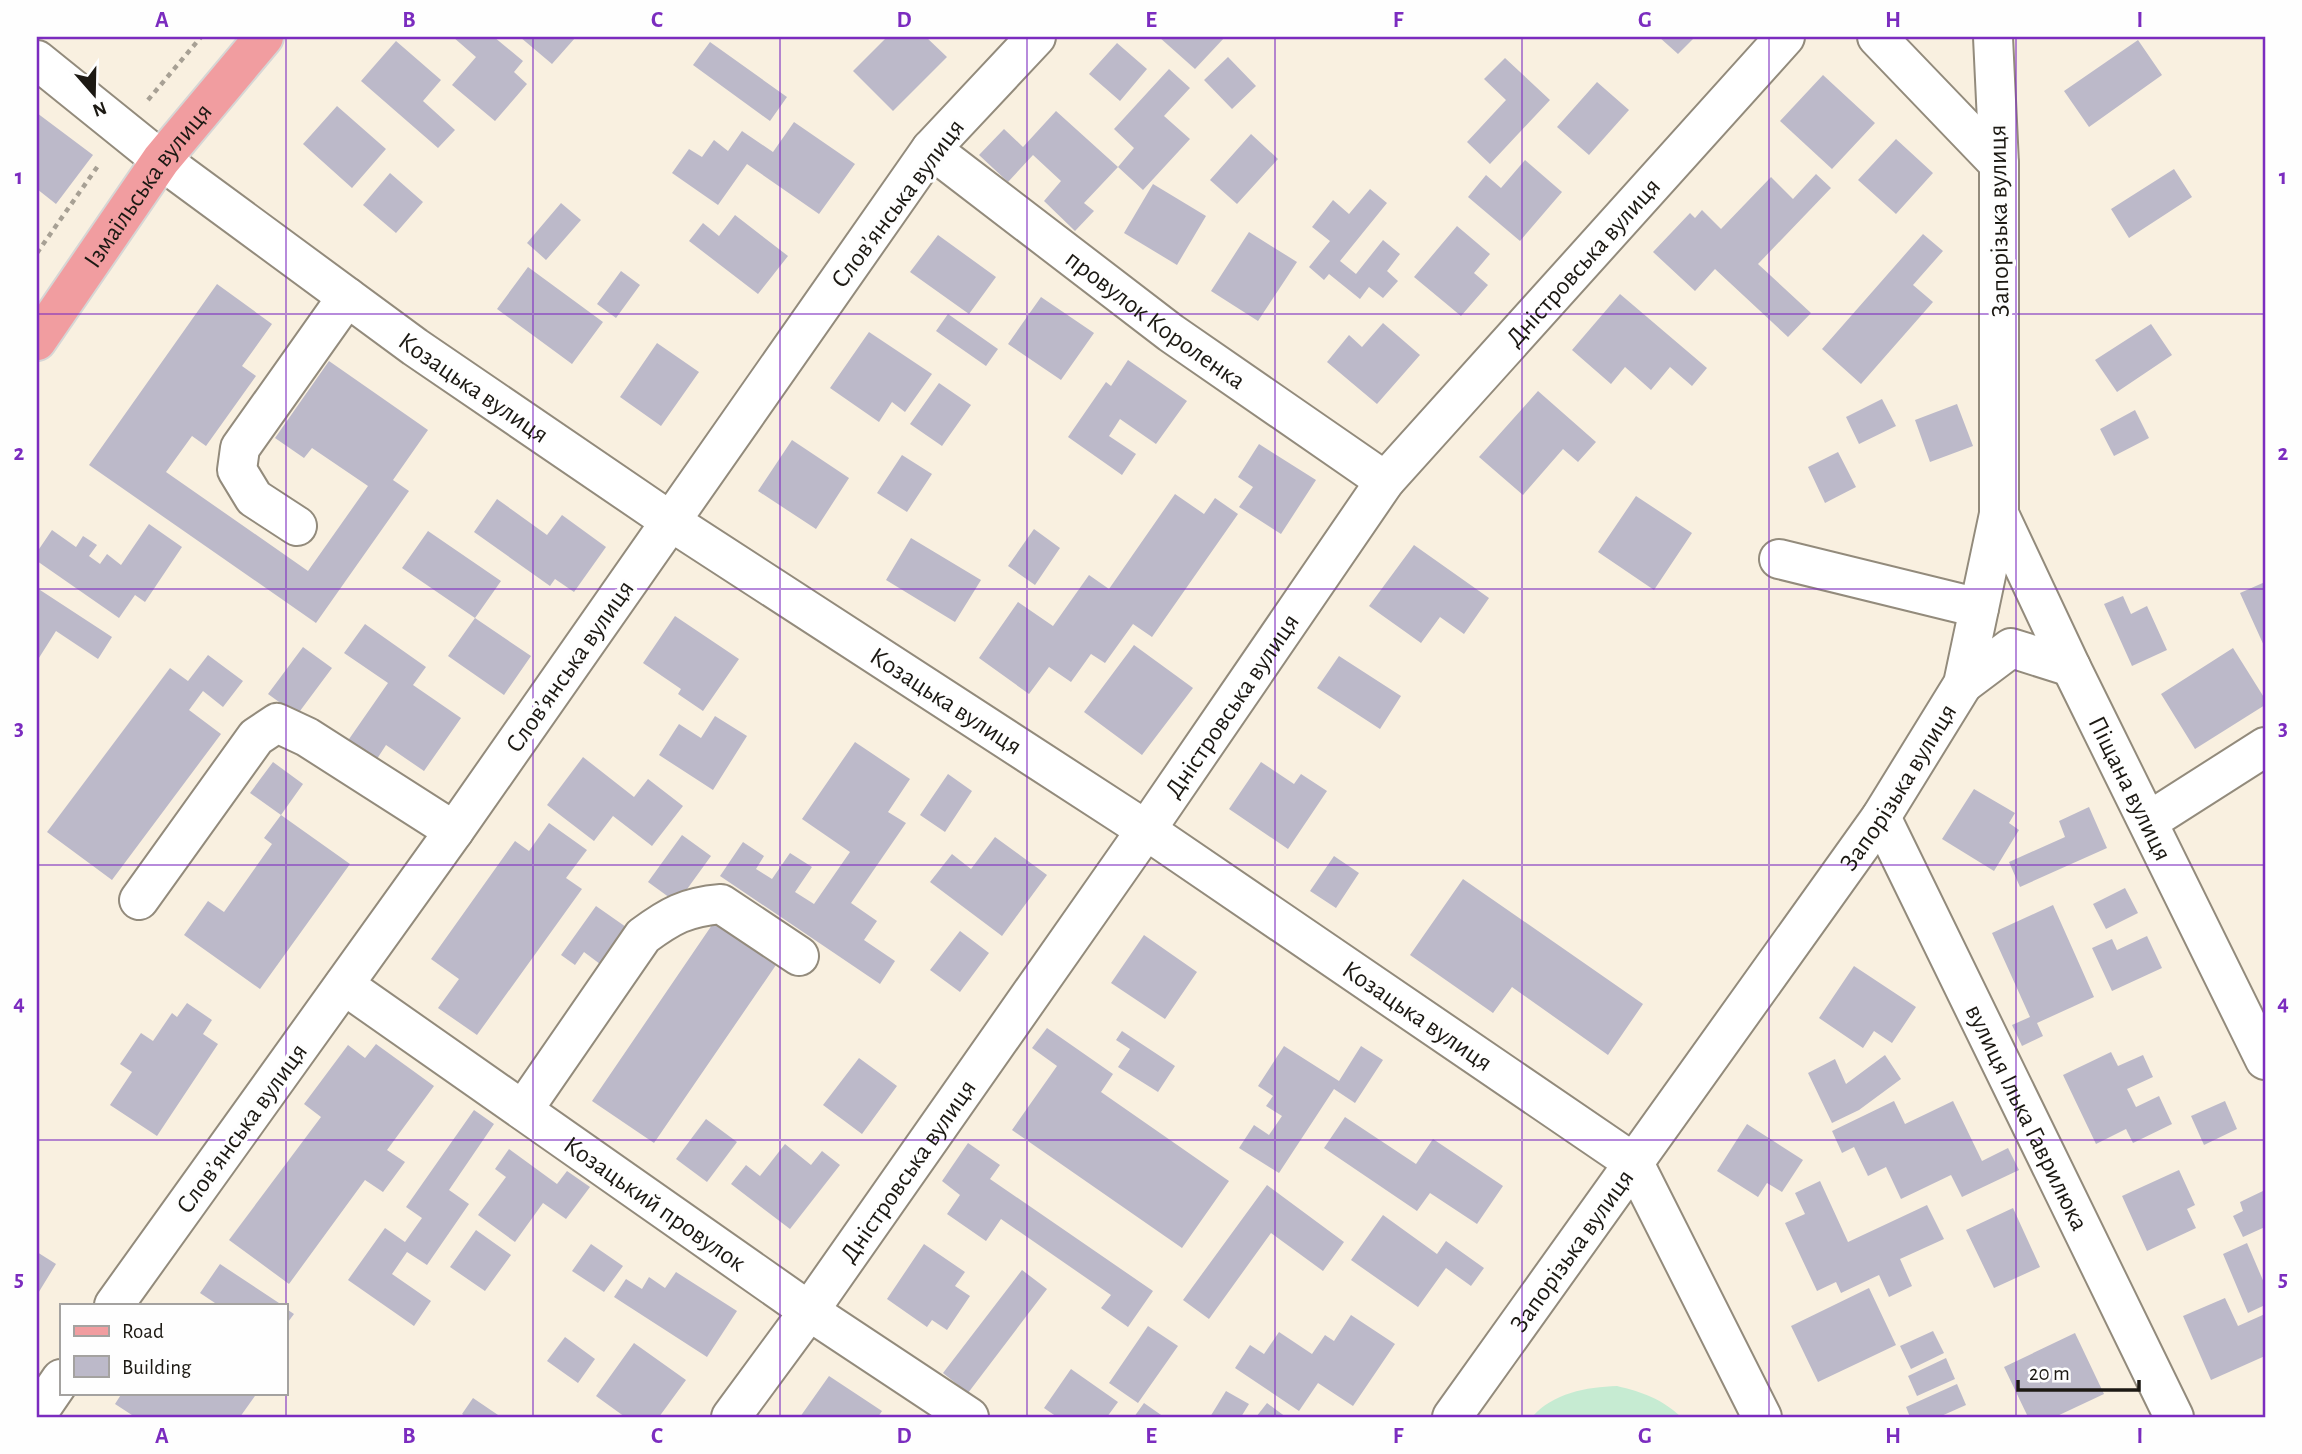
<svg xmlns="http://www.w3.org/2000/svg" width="2302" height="1454" font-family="'Alegreya Sans',sans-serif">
<rect width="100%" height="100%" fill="#f9f0e0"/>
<path fill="#c6ebd2" d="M1617,1386C1642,1392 1662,1399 1681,1417H1532C1553,1393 1586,1387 1617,1386Z"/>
<path fill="#bcb9c9" d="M453,37H494L523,61L514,72L527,84L495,121L452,85L476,57Z
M520,37H573L575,38L552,64Z
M887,37H926L947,57L893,111L853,71Z
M1159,37H1225L1195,69Z
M1659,37H1695L1678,54Z
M2138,40L2162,75L2089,127L2064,91Z
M396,41L441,80L423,101L455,130L438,148L361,81Z
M710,42L787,97L770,121L693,65Z
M1117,43L1147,69L1120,101L1089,74Z
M1228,57L1256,86L1232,109L1204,80Z
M1505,58L1550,100L1490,164L1467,142L1506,100L1484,79Z
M1169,69L1190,88L1164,116L1190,139L1143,190L1118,167L1134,148L1114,129Z
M1823,75L1875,123L1832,169L1780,121Z
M1597,82L1629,110L1589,155L1557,127Z
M337,106L386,149L352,188L303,144Z
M1056,111L1118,167L1084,203L1094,211L1075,231L1044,201L1061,181L1033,155L1008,182L979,155L1004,129L1023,147Z
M37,113L93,155L56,204L37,189Z
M794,122L855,164L819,214L747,164L718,205L672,173L689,149L702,157L714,140L728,151L742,131L773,152Z
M1251,134L1278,159L1237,204L1210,180Z
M1896,139L1933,173L1896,214L1858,180Z
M1525,160L1562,192L1520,241L1468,197L1486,175L1501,188Z
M2174,169L2192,197L2129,238L2111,209Z
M390,173L423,202L396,233L363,205Z
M1816,174L1831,188L1758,264L1811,313L1788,337L1715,269L1695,291L1653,252L1690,213L1695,218L1702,210L1721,229L1771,177L1793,199Z
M1153,184L1206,216L1177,265L1124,233Z
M1370,189L1387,203L1340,261L1356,274L1383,240L1400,254L1387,271L1398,281L1383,298L1369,287L1360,299L1329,274L1324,280L1309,267L1330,241L1312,227L1333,200L1349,214Z
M561,203L581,220L546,260L527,243Z
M735,215L788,256L758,294L689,241L703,223L719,236Z
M1457,226L1490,254L1474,273L1488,285L1461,316L1414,277Z
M1249,232L1297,262L1258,321L1211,291Z
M1923,234L1943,251L1913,285L1933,302L1861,384L1822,349Z
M938,235L996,277L969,314L910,272Z
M528,267L603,322L572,364L497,309Z
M621,271L640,285L616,318L597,304Z
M217,284L272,324L242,366L256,376L206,446L192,436L166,472L308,571L368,486L312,448L304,458L275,438L329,361L428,430L393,480L409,491L316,623L89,465Z
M1620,294L1707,368L1692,386L1670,367L1651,390L1625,367L1611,384L1572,350Z
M1041,297L1094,333L1061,380L1008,344Z
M948,314L998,349L986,366L936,331Z
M1383,323L1420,355L1377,404L1327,362L1349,335L1362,347Z
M2151,324L2172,355L2117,392L2095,360Z
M869,332L932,374L905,412L892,402L879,422L830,388Z
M657,343L699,372L661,426L620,397Z
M1128,360L1187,401L1156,444L1120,419L1109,436L1136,454L1122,475L1068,437L1106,382L1111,386Z
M939,383L971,405L942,446L910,424Z
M1538,391L1596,442L1578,462L1563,449L1523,495L1479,457Z
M1882,399L1896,426L1859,444L1846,417Z
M1957,404L1973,446L1930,462L1915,420Z
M2135,410L2149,438L2114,456L2100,429Z
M792,440L849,478L816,529L758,491Z
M1259,444L1316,480L1281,534L1239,507L1253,487L1238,477Z
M1838,452L1856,487L1825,503L1808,467Z
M902,455L932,474L907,512L877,493Z
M1175,494L1204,514L1215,498L1238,514L1152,637L1133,624L1105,663L1091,654L1071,682L1049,667L1029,694L979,658L1018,602L1053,626L1089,575L1109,589Z
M1636,496L1692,533L1654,590L1598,552Z
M497,499L547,535L562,515L606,547L574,592L555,579L550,586L474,532Z
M149,524L182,547L145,602L135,595L119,618L37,561V552L52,530L76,547L83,536L97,545L89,556L100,564L107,554L121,565Z
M1034,529L1060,548L1035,585L1008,566Z
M428,531L501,581L475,618L402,568Z
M911,538L981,580L955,622L886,580Z
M1414,545L1489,598L1464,634L1440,617L1421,643L1369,606Z
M2265,582V648L2240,593Z
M37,588L112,637L98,659L56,631L37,661Z
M2123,596L2131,614L2147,606L2167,650L2132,666L2104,604Z
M675,616L739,659L703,711L678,694L681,689L643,663Z
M475,618L531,656L504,695L448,656Z
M365,624L426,667L413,685L461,718L424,771L386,745L375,762L347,742L388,683L344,653Z
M1134,645L1193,688L1142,755L1084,712Z
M303,647L332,668L297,715L268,694Z
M2233,648L2265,699V705L2195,749L2161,694Z
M208,655L243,681L223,707L203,691L189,710L221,734L112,880L47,832L170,668L188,681Z
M1339,656L1401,696L1380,729L1317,688Z
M715,716L747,736L713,790L659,755L679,724L701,738Z
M855,742L910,779L888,812L906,823L851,903L877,921L864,940L895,961L880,984L720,876L743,842L764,856L756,869L772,879L790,853L812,867L795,892L814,904L850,852L802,819Z
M583,757L634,797L648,779L683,806L652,846L613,816L594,841L547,805Z
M273,762L303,784L281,815L250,793Z
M1261,762L1294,784L1301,774L1327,791L1288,849L1229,809Z
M948,774L972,791L945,832L920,815Z
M1974,789L2015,813L2009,823L2019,830L1994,871L1942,839Z
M2089,807L2107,848L2020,887L2009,862L2065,837L2059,821Z
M281,815L350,864L260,989L184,935L208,901L224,912L272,844L264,838Z
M549,823L587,850L566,878L582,889L477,1035L438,1008L459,979L431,959L515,841L529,851Z
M682,835L711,856L677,903L648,882Z
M995,837L1047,875L1002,936L930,882L952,854L971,869Z
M1334,856L1359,873L1336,908L1310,891Z
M1463,879L1643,1004L1608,1055L1512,987L1493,1013L1410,955Z
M2125,888L2138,913L2106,929L2093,904Z
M2053,905L2094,997L2037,1023L2043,1036L2022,1046L2012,1025L2030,1017L1992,933Z
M596,906L626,927L600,964L584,952L575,965L561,955Z
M714,922L776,965L654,1143L592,1101Z
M960,931L989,953L960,992L930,970Z
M1144,935L1197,972L1165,1019L1111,983Z
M2147,936L2162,968L2112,991L2092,948L2112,939L2117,950Z
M1854,966L1916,1007L1892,1043L1874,1031L1863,1048L1819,1018Z
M187,1003L212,1020L203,1034L218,1044L157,1136L110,1105L132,1072L120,1064L141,1033L153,1041L172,1013L177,1017Z
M1047,1028L1113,1074L1101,1092L1229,1181L1182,1248L1012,1130L1057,1066L1032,1048Z
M1122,1031L1175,1066L1158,1092L1118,1067L1130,1049L1116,1040Z
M376,1044L434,1086L387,1150L405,1162L383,1192L365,1180L289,1284L229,1240L321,1117L304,1104L348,1045L365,1058Z
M1284,1046L1339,1081L1361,1046L1383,1060L1355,1103L1334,1089L1279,1173L1239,1148L1254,1125L1269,1135L1282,1116L1266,1106L1273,1096L1258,1086Z
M2111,1052L2118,1066L2143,1055L2153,1077L2127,1089L2136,1107L2159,1096L2172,1124L2133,1143L2126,1129L2096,1144L2063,1075Z
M1885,1055L1901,1079L1859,1110L1832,1123L1808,1073L1835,1059L1846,1084Z
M859,1058L897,1086L862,1134L823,1105Z
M1894,1101L1905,1124L1953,1101L1982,1161L2008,1148L2019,1170L1962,1197L1951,1175L1901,1199L1886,1167L1868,1176L1854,1147L1842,1153L1832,1131Z
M2225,1101L2237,1129L2204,1145L2191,1116Z
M474,1110L494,1124L449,1190L469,1204L427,1265L407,1252L392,1274L431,1301L414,1326L348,1280L385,1228L405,1242L422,1218L406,1207Z
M1345,1117L1416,1164L1433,1139L1503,1186L1477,1224L1430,1193L1417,1211L1324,1148Z
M706,1119L737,1142L707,1182L676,1159Z
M1747,1124L1803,1160L1782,1192L1767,1183L1758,1197L1717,1171Z
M968,1143L1000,1165L990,1179L1153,1291L1128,1327L1101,1308L1111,1295L1001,1219L986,1241L947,1214L960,1195L942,1181Z
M785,1144L811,1165L822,1151L840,1165L790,1229L731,1184L746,1165L760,1176Z
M509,1149L557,1184L567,1171L590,1187L566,1219L543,1203L515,1242L478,1215L506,1177L495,1169Z
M2179,1170L2195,1205L2187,1209L2196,1228L2147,1251L2122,1196Z
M1820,1181L1848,1242L1927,1205L1944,1239L1900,1259L1912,1286L1889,1297L1879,1275L1841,1293L1836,1282L1817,1291L1785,1223L1805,1214L1795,1193Z
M1267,1185L1344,1242L1323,1271L1271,1233L1209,1319L1183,1300Z
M2265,1190V1227L2243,1237L2233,1216L2243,1211L2240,1202Z
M2013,1208L2040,1267L1994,1288L1966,1230Z
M1383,1215L1437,1254L1446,1241L1484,1268L1471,1286L1446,1268L1418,1307L1351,1260Z
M476,1230L511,1255L485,1291L450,1267Z
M2247,1243L2265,1285V1305L2248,1313L2223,1254Z
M591,1244L623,1266L604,1292L572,1271Z
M924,1244L965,1272L955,1286L970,1296L947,1330L932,1320L927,1327L887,1299Z
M37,1252L56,1264L37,1295Z
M220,1264L282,1305H218L200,1293Z
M1022,1270L1047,1289L968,1393L943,1373Z
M676,1272L737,1311L707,1357L614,1297L626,1279L642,1289L649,1277L665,1288Z
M1869,1288L1896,1345L1818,1382L1791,1326Z
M2225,1298L2238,1326L2265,1314V1356L2211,1380L2183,1316Z
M285,1308L294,1314L285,1326Z
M1351,1315L1395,1344L1353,1406L1318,1383L1299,1411L1235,1368L1250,1345L1264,1354L1279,1332L1312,1354L1325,1335L1334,1341Z
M1148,1326L1178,1346L1138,1403L1109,1383Z
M1933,1331L1944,1353L1911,1369L1900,1346Z
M2075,1333L2104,1394L2055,1417H2028L2004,1367Z
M565,1337L595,1359L578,1383L547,1361Z
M634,1343L686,1380L659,1417H625L596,1396Z
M1946,1358L1955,1379L1917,1396L1908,1376Z
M1071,1369L1118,1402L1107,1417H1057L1044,1408Z
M829,1376L882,1411L878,1417H800Z
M1957,1384L1966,1405L1939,1417H1910L1906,1407Z
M1226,1391L1249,1404L1241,1417H1210Z
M122,1393H257L240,1417H135L115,1404Z
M473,1398L501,1417H466L462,1414Z
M1144,1403L1164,1417H1134Z
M1267,1403L1286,1417H1256Z"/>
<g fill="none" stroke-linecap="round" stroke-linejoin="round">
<g stroke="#938b7c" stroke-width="42">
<g id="minor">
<path d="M1877,37L1999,164"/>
<path id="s1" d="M37,60L161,160L415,347L670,521L1146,830L1634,1163L1762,1417"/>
<path id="s2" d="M931,149L1171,333L1385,481"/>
<path id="s3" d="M1999,514L2071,667L2265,1060"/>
<path d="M297,526L254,498L237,470L240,448L347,297"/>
<path d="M1779,559L1979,608"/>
<path d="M1963,684L2011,648L2071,667"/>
<path id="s4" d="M1881,817L2174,1417"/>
<path d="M2149,821L2265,747"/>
<path d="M139,900L256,737L277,723L307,737L454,831"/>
<path id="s5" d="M344,985L809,1311L969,1417"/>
<path d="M523,1110L643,936C670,916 686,907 721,904L799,956"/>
<path d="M114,1305L454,831L931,149L1036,37"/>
<path d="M37,1414L61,1379"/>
<path id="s6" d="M731,1417L809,1311L1146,830L1385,481L1785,37"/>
<path id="s7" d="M1452,1417L1881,817L1963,684L1999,514V164L1993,37"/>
</g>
</g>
<g stroke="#d6d6d5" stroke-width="42">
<g id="major">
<path id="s8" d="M37,341L161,160L264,37"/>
</g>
</g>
<path stroke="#a7a094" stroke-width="4.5" stroke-dasharray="5 5" stroke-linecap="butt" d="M148,100L201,37
M37,253L100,163"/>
<use href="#minor" stroke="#fff" stroke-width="38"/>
<use href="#major" stroke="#f19da0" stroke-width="38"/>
</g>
<path fill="none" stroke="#7b2cbf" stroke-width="2" stroke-opacity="0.55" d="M286,37V1417M533,37V1417M780,37V1417M1027,37V1417M1275,37V1417M1522,37V1417M1769,37V1417M2016,37V1417M37,314H2265M37,589H2265M37,865H2265M37,1140H2265"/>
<g text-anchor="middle" stroke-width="7" stroke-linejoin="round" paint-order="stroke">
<g font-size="26" fill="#1c1913" stroke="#fefefe">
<text dy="9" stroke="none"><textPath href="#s8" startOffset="191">Ізмаїльська вулиця</textPath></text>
<text transform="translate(897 203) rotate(-53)" y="9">Словʼянська вулиця</text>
<text transform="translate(1998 221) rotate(-91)" y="9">Запорізька вулиця</text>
<text dy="9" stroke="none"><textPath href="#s6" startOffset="1437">Дністровська вулиця</textPath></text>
<text dy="9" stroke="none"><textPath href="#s2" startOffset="282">провулок Короленка</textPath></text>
<text dy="9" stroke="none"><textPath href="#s1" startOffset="546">Козацька вулиця</textPath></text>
<text transform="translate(569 666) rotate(-55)" y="9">Словʼянська вулиця</text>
<text dy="9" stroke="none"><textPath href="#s1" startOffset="1113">Козацька вулиця</textPath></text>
<text dy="9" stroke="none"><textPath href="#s6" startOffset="870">Дністровська вулиця</textPath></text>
<text dy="9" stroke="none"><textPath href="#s7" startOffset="772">Запорізька вулиця</textPath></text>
<text dy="9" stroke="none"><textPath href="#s3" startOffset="304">Піщана вулиця</textPath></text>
<text dy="9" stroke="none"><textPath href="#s1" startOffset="1680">Козацька вулиця</textPath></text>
<text dy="9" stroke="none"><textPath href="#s4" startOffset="334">вулиця Ілька Гаврилюка</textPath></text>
<text transform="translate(241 1128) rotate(-54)" y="9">Словʼянська вулиця</text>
<text dy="9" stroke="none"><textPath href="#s6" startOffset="303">Дністровська вулиця</textPath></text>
<text dy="9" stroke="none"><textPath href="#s5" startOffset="380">Козацький провулок</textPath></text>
<text dy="9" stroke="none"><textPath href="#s7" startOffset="205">Запорізька вулиця</textPath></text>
</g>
</g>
<rect width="2302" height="1454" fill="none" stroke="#fefefe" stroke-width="77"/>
<rect x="60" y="1304" width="228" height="91" fill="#fefefe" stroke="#a4a2a0" stroke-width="2"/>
<rect x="74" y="1326" width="35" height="10" fill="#f19da0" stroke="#a4a2a0" stroke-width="2"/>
<text x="122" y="1338" font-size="21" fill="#1c1913">Road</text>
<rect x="74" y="1356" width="35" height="21" fill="#bcb9c9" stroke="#a4a2a0" stroke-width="2"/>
<text x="122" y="1374" font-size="21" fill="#1c1913">Building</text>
<g transform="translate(94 94) rotate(160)" stroke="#fefefe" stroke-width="5" paint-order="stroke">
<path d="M0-5L12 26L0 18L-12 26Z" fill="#1c1913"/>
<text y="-10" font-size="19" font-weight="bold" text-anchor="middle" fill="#1c1913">N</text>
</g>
<path d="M2018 1380v10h121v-10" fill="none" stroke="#1c1913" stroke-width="3.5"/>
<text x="2029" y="1380" font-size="21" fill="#1c1913" stroke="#fefefe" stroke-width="5" paint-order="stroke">20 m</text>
<rect x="38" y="38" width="2226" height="1378" fill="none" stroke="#7b2cbf" stroke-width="2.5"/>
<g font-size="23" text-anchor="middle" font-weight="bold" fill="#7b2cbf">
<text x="162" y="27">A</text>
<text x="409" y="27">B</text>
<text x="657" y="27">C</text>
<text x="904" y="27">D</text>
<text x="1151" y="27">E</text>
<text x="1398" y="27">F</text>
<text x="1645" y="27">G</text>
<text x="1893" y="27">H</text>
<text x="2140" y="27">I</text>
<text x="19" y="184">1</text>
<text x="2283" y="184">1</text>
<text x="19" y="460">2</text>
<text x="2283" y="460">2</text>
<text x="19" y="735">3</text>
<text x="2283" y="735">3</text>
<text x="19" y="1010">4</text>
<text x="2283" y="1010">4</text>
<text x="19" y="1286">5</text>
<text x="2283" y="1286">5</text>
<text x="162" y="1443">A</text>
<text x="409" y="1443">B</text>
<text x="657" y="1443">C</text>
<text x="904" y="1443">D</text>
<text x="1151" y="1443">E</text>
<text x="1398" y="1443">F</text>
<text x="1645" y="1443">G</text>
<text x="1893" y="1443">H</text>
<text x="2140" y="1443">I</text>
</g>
</svg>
